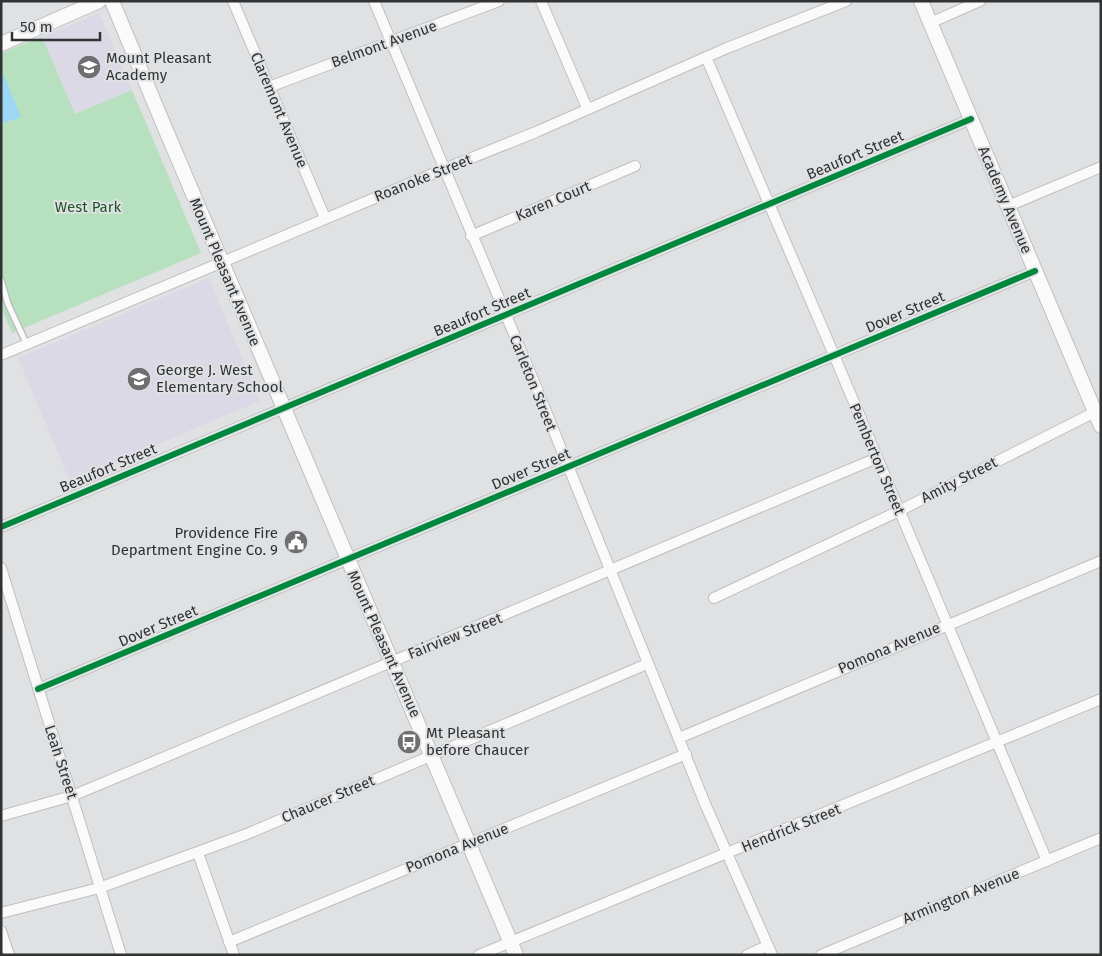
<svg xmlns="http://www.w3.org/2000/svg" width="1102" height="956" font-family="'Fira Sans',sans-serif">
<rect width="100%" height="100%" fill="#e0e1e2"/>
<path fill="#dbd9e6" d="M99,13L132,90L75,114L42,37Z
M209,278L260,401L70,481L18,358Z"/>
<path fill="#b7e0be" d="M42,37L75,114L132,90L201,253L12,333L1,307V53Z"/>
<path fill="#9cd7f5" d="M4,75L21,117L1,124V76Z"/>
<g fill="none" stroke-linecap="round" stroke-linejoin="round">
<g stroke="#bebfc0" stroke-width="8">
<path id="lane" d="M1,280L8,304L27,345"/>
</g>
<g stroke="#bebfc0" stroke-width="12">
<path id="street" d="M233,1L325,218
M374,1L532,377L706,806L772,955
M541,1L587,108
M930,23L980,1
M706,57L834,355L1047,861
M269,87L499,1
M1008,206L1101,167
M471,236L635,166
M1,355L444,169L536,132L727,48L846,1
M1,527L971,119
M1,568L121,955
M714,598L899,511L1095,412
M38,689L1035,271
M679,738L1101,561
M1,816L72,796L877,458
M198,853L234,955
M1,913L99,888L247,834L647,664
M1,931L9,955
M229,942L686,754
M479,955L1101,699
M747,955L767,946
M821,955L1101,838"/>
</g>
<g stroke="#bebfc0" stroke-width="16">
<path id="secondary" d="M112,1C244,320 383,636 516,955
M921,1L1101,426
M1,44L99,1"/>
</g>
<use href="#lane" stroke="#fafafb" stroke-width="5"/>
<use href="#street" stroke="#fafafb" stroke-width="10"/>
<use href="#secondary" stroke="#fafafb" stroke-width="14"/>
<g stroke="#dfe1e3" stroke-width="9">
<path id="cycleway" d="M1,527L971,119
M38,689L1035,271"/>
</g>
<use href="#cycleway" stroke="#00873e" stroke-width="6"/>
</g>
<defs>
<g id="school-disc" transform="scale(1.25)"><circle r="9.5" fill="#6e6f70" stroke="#dfe1e3"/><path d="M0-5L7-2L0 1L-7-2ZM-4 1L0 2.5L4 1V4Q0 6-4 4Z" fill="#fff"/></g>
<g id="civic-disc" transform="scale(1.25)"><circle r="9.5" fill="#6e6f70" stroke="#dfe1e3"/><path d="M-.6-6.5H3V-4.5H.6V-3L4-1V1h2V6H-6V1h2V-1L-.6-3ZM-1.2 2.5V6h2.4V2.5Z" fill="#fff"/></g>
<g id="bus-disc" transform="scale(1.25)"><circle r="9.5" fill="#6e6f70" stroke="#dfe1e3"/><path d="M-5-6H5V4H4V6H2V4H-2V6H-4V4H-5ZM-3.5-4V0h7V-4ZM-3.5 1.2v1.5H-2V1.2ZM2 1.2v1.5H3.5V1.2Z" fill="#fff"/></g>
</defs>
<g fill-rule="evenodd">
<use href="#school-disc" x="89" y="67"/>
<use href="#school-disc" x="139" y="379"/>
<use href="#civic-disc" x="296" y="542"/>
<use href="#bus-disc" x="409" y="742"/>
</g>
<g text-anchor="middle" stroke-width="4" stroke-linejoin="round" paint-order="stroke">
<g font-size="15" fill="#313233" stroke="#dfe1e3">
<text transform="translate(384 44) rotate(-20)" y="5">Belmont Avenue</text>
<text transform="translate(279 110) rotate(67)" y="5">Claremont Avenue</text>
<text transform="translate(855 155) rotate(-23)" y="5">Beaufort Street</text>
<text transform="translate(423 178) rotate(-22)" y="5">Roanoke Street</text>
<text transform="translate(1005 200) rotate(67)" y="5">Academy Avenue</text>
<text transform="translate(553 201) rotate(-23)" y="5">Karen Court</text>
<text transform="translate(225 272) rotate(67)" y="5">Mount Pleasant Avenue</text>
<text transform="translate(482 312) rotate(-23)" y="5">Beaufort Street</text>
<text transform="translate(905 312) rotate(-23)" y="5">Dover Street</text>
<text transform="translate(533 383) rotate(68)" y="5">Carleton Street</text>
<text transform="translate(877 459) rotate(67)" y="5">Pemberton Street</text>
<text transform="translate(108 468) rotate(-23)" y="5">Beaufort Street</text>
<text transform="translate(531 469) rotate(-23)" y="5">Dover Street</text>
<text transform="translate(959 480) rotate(-27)" y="5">Amity Street</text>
<text transform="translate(158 626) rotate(-23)" y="5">Dover Street</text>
<text transform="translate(455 636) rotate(-22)" y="5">Fairview Street</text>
<text transform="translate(384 644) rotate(66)" y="5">Mount Pleasant Avenue</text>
<text transform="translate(889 648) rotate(-23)" y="5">Pomona Avenue</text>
<text transform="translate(61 762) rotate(72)" y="5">Leah Street</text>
<text transform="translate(328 799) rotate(-23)" y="5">Chaucer Street</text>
<text transform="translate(791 828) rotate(-22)" y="5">Hendrick Street</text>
<text transform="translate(457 848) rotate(-22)" y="5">Pomona Avenue</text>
<text transform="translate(961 896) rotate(-22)" y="5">Armington Avenue</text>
</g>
<g font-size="15" fill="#313233" stroke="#dfe1e3" text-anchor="start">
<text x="106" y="63">Mount Pleasant<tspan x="106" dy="17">Academy</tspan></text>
<text x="156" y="375">George J. West<tspan x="156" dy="17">Elementary School</tspan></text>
<text x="278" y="538" text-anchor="end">Providence Fire<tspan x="278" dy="17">Department Engine Co. 9</tspan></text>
<text x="426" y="738">Mt Pleasant<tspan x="426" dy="17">before Chaucer</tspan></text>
</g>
<g font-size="15" fill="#1d562a" stroke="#dfe1e3">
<text x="88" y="212">West Park</text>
</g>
</g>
<rect width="1102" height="956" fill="none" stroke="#313233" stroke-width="5"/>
<path d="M12 32v8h88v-8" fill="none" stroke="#313233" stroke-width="2.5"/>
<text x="20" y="32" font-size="15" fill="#313233" stroke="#dfe1e3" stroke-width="4" paint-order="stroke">50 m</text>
</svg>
